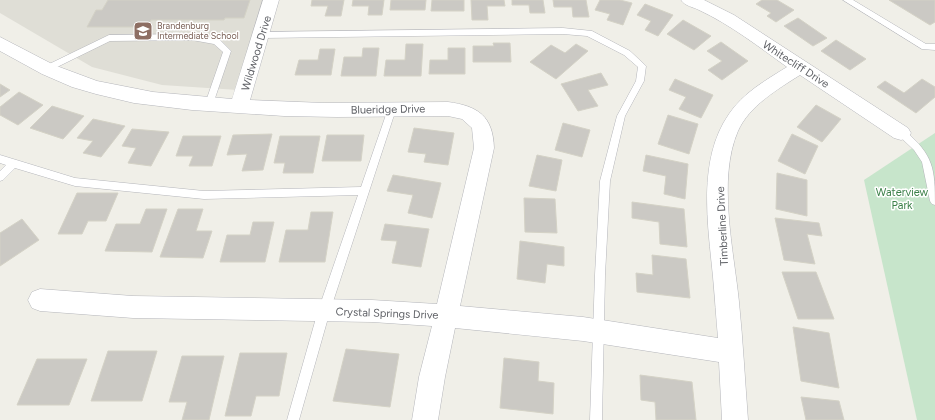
<svg xmlns="http://www.w3.org/2000/svg" width="935" height="420" font-family="Figtree,sans-serif">
<rect width="100%" height="100%" fill="#f0efe8"/>
<path fill="#dfded6" d="M0,0H266L238,90L162,85L92,67L0,13Z"/>
<path fill="#c7e5cb" d="M935,133V420H917L864,180Z"/>
<path fill="#cbc9c4" stroke="#d4d2c6" d="M108,0H250L244,18H225L224,20H151L147,27H87L96,10H102Z
M312,0H344L341,16H325L328,6H311Z
M353,0H384L382,15H368L369,6H352Z
M391,0H426L425,10H390Z
M432,0H464V11H431Z
M471,0H504L505,6H487L488,20H472Z
M512,0H543L545,13H530L529,5H512Z
M553,0H586L589,17H573L572,7H554Z
M600,0H620L632,3L623,25L607,20L610,14L595,10Z
M762,0H777L794,10L776,22L767,16L771,13L756,4Z
M889,0H935V22L930,25Z
M645,4L673,15L658,36L645,30L651,21L637,15Z
M798,18L827,38L813,46L784,26Z
M683,20L711,36L694,50L667,34Z
M836,40L866,59L850,70L821,51Z
M721,42L748,61L722,80L708,70L722,61L707,51Z
M493,43H510L511,62H473V46H494Z
M406,44H423L421,76H384L386,60H405Z
M576,44L588,51L556,79L530,62L551,45L565,53Z
M363,48H379L376,76H341L344,57H362Z
M448,48H465V74H429L430,60H448Z
M320,49H335L331,75H295L299,60H318Z
M601,73L608,85L588,90L598,106L578,111L561,84Z
M675,79L713,95L701,118L679,109L686,97L669,90Z
M922,79L935,87V97L916,113L877,87L885,81L904,93Z
M0,84L10,90L0,97Z
M19,92L43,105L18,125L0,115V107Z
M816,105L841,119L822,142L797,127Z
M52,106L84,116L63,139L30,128Z
M668,115L698,124L689,154L658,144Z
M93,119L125,126L101,157L83,153L93,141L77,138Z
M563,123L590,130L582,157L555,150Z
M414,128L454,133L448,165L424,162L426,154L408,152Z
M132,129L169,132L151,166L128,163L136,148L122,146Z
M272,134L263,170L242,171L247,154L227,155L233,135Z
M792,134L818,146L805,174L778,161Z
M327,135H364L361,161H322Z
M183,136H221L212,166H189L193,156H176Z
M280,136H320L313,173H283L285,163H274Z
M537,155L562,160L556,191L529,186Z
M646,155L688,164L685,199L664,194L666,176L643,171Z
M777,173L807,180V216L776,209Z
M393,175L441,183L432,218L408,213L413,195L387,191Z
M77,193H118L106,221H88L82,234H58Z
M524,198L555,199L557,233L525,232Z
M632,202L684,209L687,247L660,244L659,222L632,218Z
M146,209H167L152,252L105,251L116,224H140Z
M178,209H203L196,231H212L203,258L160,257Z
M311,212H333L325,262H279L286,230H308Z
M775,218L819,223L822,236L807,234L815,264L784,260Z
M22,219L39,240L0,266V233Z
M253,222H274L265,262H220L227,235H250Z
M385,224L429,229L421,267L392,263L397,241L381,240Z
M520,241L564,247V266L547,264L545,283L517,279Z
M652,255L686,259L690,298L637,292L636,273L653,275Z
M782,272H816L834,319H798Z
M793,327L829,333L839,388L801,381Z
M346,349L399,354L390,407L333,401Z
M108,351H157L142,401H91Z
M240,353H287L279,396H256L251,416H225Z
M182,356H224L209,420H182L187,402H169Z
M504,358L539,362L538,381L554,383L553,414L500,408Z
M37,359H87L69,405H17Z
M640,375L692,382L696,420H656L655,402L641,400Z
M801,397L839,401L844,420H806Z"/>
<g fill="none" stroke-linecap="round" stroke-linejoin="round">
<g stroke="#b5b6bb" stroke-width="1">
<path id="lane" d="M843,0H853L926,44H935V50L922,49Z
M563,28L592,31L630,51L646,66L644,81L625,116L610,181L605,275L602,420H590L595,275L600,181L617,116L636,81L638,67L624,55L587,36L563,34L262,38L258,35L262,32Z
M192,34L220,40L231,51L213,104L209,107L205,104L223,52L214,44L192,40L110,41L49,71L46,72L42,69L43,67L109,35Z
M392,106L396,109L330,311L299,420H287L318,311L358,195L204,199L75,186L15,168L3,180L0,181V171L6,165L0,163V155L75,178L204,191L361,187L388,109Z
M901,129L904,130C934,155 935,169 935,205L932,204L930,201L922,162L914,150L896,133Z"/>
</g>
<g stroke="#b5b6bb" stroke-width="1">
<path id="street" d="M263,0H279L250,100L324,103L448,102C478,106 493,116 494,148L460,306L583,317L718,338C716,318 715,297 713,277C708,225 697,160 729,114C743,93 766,80 787,67C759,47 731,25 699,10C693,7 685,6 681,0H704L734,15L908,128L911,133L908,138L901,140L894,138L800,75C778,89 749,106 738,131C717,179 734,252 739,302C743,342 745,381 748,420H722L719,362L583,341L455,328L445,377L438,420H412L419,377L432,326L372,322L133,318L40,311L32,308L28,300L32,292L40,289L133,296L372,300L437,304L474,148L472,128L462,119L448,116L337,117L284,116L192,110L134,103L96,94L72,87L42,74L0,51V37L54,65L97,81L153,92L232,99Z"/>
</g>
<use href="#lane" fill="#fff" fill-rule="evenodd"/>
<use href="#street" fill="#fff" fill-rule="evenodd"/>
</g>
<defs>
<g id="school-square" transform="scale(1)"><rect x="-9" y="-9" width="18" height="18" rx="4" fill="#8d6e63" stroke="#fff"/><path d="M0-5L7-2L0 1L-7-2ZM-4 1L0 2.5L4 1V4Q0 6-4 4Z" fill="#fff"/></g>
</defs>
<g fill-rule="evenodd">
<use href="#school-square" x="143" y="31"/>
</g>
<g text-anchor="middle" stroke-width="3" stroke-linejoin="round" paint-order="stroke">
<g font-size="9" fill="#785e54" stroke="#fff" text-anchor="start">
<text x="157" y="29">Brandenburg<tspan x="157" dy="10">Intermediate School</tspan></text>
</g>
<g font-size="11" fill="#5f6166" stroke="#fff">
<text transform="translate(256 53) rotate(-73)" y="4">Wildwood Drive</text>
<text transform="translate(796 64) rotate(33)" y="4">Whitecliff Drive</text>
<text transform="translate(388 109) rotate(-1)" y="4">Blueridge Drive</text>
<text transform="translate(722 226) rotate(-93)" y="4">Timberline Drive</text>
<text transform="translate(387 313) rotate(2)" y="4">Crystal Springs Drive</text>
</g>
<g font-size="11" fill="#3c8049" stroke="#fff">
<text x="902" y="196">Waterview<tspan x="902" dy="13">Park</tspan></text>
</g>
</g>
</svg>
